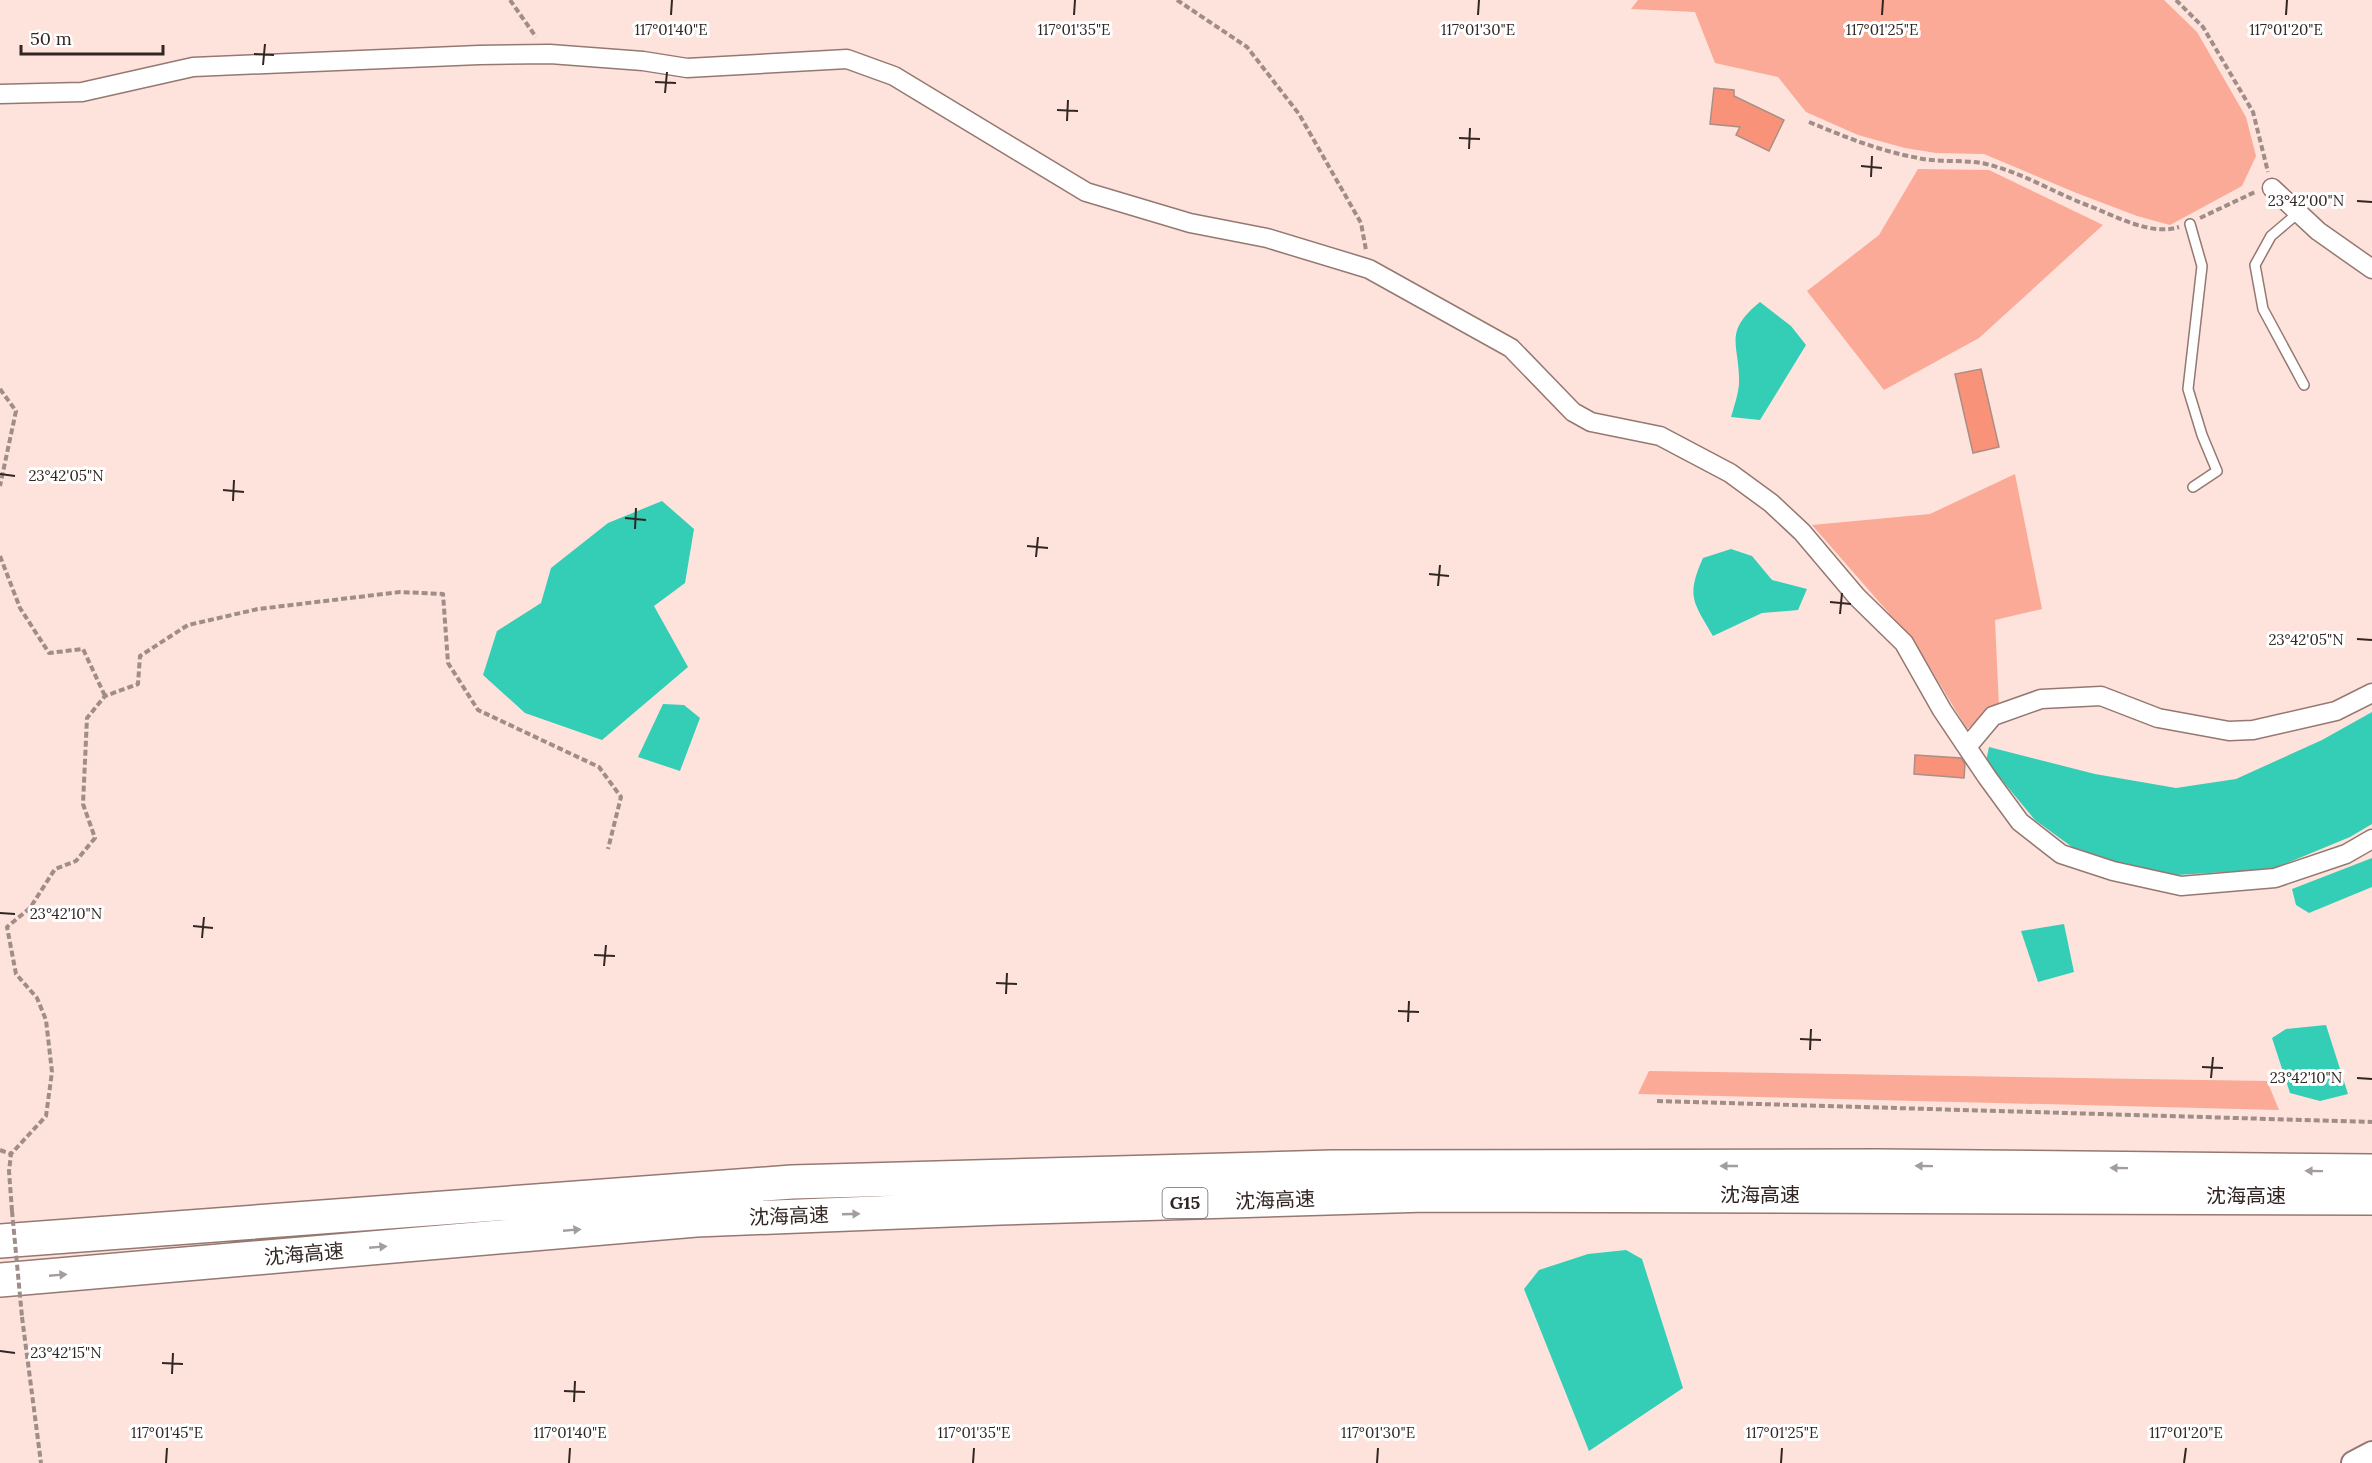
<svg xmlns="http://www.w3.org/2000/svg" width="2372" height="1463" font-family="Lora,'Noto Sans SC',serif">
<rect width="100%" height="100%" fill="#fde3dc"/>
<path fill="#faaa96" d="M1638,0H2164L2197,32L2246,117L2256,156L2242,186L2170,225L2137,216L2074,192L1984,154L1936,153L1905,148L1858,135L1806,112L1778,77L1715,63L1695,12L1631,9Z
M1918,169L1989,170L2103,225L1979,338L1884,390L1807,291L1879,235Z
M2015,474L2042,609L1995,620L1999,707L1967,729L1915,643L1812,525L1930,514Z
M1649,1071L2267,1081L2279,1110L1638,1094Z"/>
<path fill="#34cdb6" d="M1760,302L1791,326L1806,345L1760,420L1731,417C1734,407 1738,395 1739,384C1740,344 1722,333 1760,302Z
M662,501L694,529L685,583L654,606L688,667L602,740L525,713L483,675L497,631L541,603L551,568L608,523Z
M1731,549L1752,556L1772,580L1807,589L1798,610L1762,613L1713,636C1693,602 1686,596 1703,558Z
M663,704L684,705L700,718L680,771L638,757Z
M2372,712V824L2350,837L2273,869L2177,875L2083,855L2035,820L1986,761L1989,747L2095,774L2176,788L2236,779L2322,740Z
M2372,858V887L2309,913L2296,905L2292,889Z
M2064,924L2074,972L2038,982L2021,931Z
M2326,1025L2348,1094L2320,1101L2290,1093L2272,1038L2286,1029Z
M1626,1250L1642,1259L1683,1388L1589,1451L1524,1289L1539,1270L1588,1254Z"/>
<path fill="#f89379" stroke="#ac8e86" stroke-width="1.5" d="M1714,88L1734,90V96L1784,120L1769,151L1736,135L1740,127L1710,124Z
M1981,369L1999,447L1973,453L1955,374Z
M1915,755L1961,758L1965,764L1964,778L1914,774Z"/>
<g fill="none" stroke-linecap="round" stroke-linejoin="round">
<g stroke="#957870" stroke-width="12">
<path id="service" d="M2298,213L2271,236L2255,265L2263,309L2304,385
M2190,224L2202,266L2188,389L2202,435L2217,471L2193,487"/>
</g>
<g stroke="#957870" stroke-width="21">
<path id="minor" d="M0,94L82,92L193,67L479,55L550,54L643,61L687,68L847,59L894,76L1086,192L1190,223L1267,238L1369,269L1511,348L1573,412L1591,422L1660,436L1730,473L1771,503L1802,532L1857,597L1904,643L1942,710L1987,777L2020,822L2061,854L2113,871L2181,886L2275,878L2346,854L2372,839
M2272,188L2318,231L2372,269
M1967,747L1993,716L2041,699L2101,696L2158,718L2229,731L2253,730L2336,711L2372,693"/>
</g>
<g stroke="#957870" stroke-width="26">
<path id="tertiary" d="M2353,1463L2372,1453"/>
</g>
<g stroke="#957870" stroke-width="36">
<path id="motorway" d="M0,1241L792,1182L1332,1167L1877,1166L2372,1171
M0,1280L696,1220L1000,1208L1426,1195L2372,1198"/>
</g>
<path stroke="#a08d87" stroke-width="4" stroke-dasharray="6 3" stroke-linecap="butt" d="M510,0L536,37
M1177,0L1247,47L1299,114L1361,223L1366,250
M2176,0L2203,27L2253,112L2268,172
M1809,122C1845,137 1880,151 1918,158C1940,163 1964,159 1986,164C2024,173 2056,194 2092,207C2117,217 2152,236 2179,227
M2200,218L2255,192
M0,389L16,411L0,486
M0,556L20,608L49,653L83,649L105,696
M1657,1101L2372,1122
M0,1150L11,1154
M12,1211L9,1171L11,1154L46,1116L52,1072L46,1020L37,998L16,974L7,927L30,908L55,869L76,861L95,838L83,804L87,718L105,696L138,684L140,656L188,625L258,609L400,592L443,594L448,663L478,710L599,767L621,797L608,849
M22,1317L41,1463"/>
<use href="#service" stroke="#fff" stroke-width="9"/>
<use href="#minor" stroke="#fff" stroke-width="18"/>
<use href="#tertiary" stroke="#fff" stroke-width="22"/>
<use href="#motorway" stroke="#fff" stroke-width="33"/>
<path stroke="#a08d87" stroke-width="4" stroke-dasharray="6 3" stroke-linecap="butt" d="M12,1211L22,1317"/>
</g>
<defs><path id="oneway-solid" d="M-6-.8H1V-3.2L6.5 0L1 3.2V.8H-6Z" transform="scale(1.5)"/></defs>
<g fill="#a39d9c">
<use href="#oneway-solid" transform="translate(1729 1166) rotate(180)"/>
<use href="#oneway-solid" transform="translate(1924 1166) rotate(-179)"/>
<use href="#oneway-solid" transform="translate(2119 1168) rotate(-179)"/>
<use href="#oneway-solid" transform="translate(2314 1171) rotate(-179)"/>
<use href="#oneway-solid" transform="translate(851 1214) rotate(-2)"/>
<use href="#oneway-solid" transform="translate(572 1230) rotate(-5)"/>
<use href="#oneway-solid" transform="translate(378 1247) rotate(-5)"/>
<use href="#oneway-solid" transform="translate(58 1275) rotate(-5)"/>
</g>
<path fill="none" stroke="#322623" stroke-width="2" d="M671,15L672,0M1074,15L1075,0M1478,15L1479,0M1882,15L1883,0M2286,15L2287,0M254,54L274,55M263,65L265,44M655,82L676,83M665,93L667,72M1057,110L1078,111M1067,121L1068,100M1459,138L1480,139M1469,149L1470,128M1861,166L1882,168M1871,177L1872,156M2357,201L2372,202M0,474L15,476M223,490L244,492M233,501L234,480M625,518L646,520M635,529L636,508M1027,546L1048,548M1036,557L1038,537M1429,574L1449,576M1438,586L1440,565M1830,602L1851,604M1840,614L1842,593M2357,639L2372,640M0,913L15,914M193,926L213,928M202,938L204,917M594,955L615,956M604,966L606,945M996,983L1017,984M1006,994L1007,973M1398,1011L1419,1012M1408,1022L1409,1001M1800,1039L1821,1040M1810,1050L1811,1029M2202,1067L2223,1068M2211,1078L2213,1057M2357,1078L2372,1079M0,1351L15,1353M162,1363L183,1364M172,1374L173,1353M564,1391L585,1392M574,1402L575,1381M166,1463L167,1448M569,1463L570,1448M973,1463L974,1448M1377,1463L1378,1448M1781,1463L1782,1448M2184,1463L2186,1448"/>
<g text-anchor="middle" stroke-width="6" stroke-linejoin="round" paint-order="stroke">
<rect fill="#fff" stroke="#706765" stroke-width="1.5" x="1162.5" y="1188" width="45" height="30" rx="4.5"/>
<g font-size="18" font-weight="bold" fill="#322623">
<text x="1185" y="1209">G15</text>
</g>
<g font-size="20" fill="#322623" stroke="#fff">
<text x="1760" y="1202">沈海高速</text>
<text x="2246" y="1203">沈海高速</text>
<text transform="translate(1275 1200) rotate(-2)" y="7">沈海高速</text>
<text transform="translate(789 1216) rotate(-2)" y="7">沈海高速</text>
<text transform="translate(304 1254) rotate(-5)" y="7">沈海高速</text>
</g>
</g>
<g font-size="15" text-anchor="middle" fill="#322623" stroke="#fff" stroke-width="6" stroke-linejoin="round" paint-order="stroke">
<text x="671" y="35">117°01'40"E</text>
<text x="1074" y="35">117°01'35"E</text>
<text x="1478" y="35">117°01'30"E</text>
<text x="1882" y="35">117°01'25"E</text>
<text x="2286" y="35">117°01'20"E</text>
<text x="2306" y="206">23°42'00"N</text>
<text x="66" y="481">23°42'05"N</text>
<text x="2306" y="645">23°42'05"N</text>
<text x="66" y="919">23°42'10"N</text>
<text x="2306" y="1083">23°42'10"N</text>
<text x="66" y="1358">23°42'15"N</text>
<text x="167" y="1438">117°01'45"E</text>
<text x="570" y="1438">117°01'40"E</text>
<text x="974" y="1438">117°01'35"E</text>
<text x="1378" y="1438">117°01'30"E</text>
<text x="1782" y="1438">117°01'25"E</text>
<text x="2186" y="1438">117°01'20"E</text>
</g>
<path d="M21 45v9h142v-9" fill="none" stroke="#322623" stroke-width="3"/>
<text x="30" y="45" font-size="18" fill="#322623" stroke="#ffffff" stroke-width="4.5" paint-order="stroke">50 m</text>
</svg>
